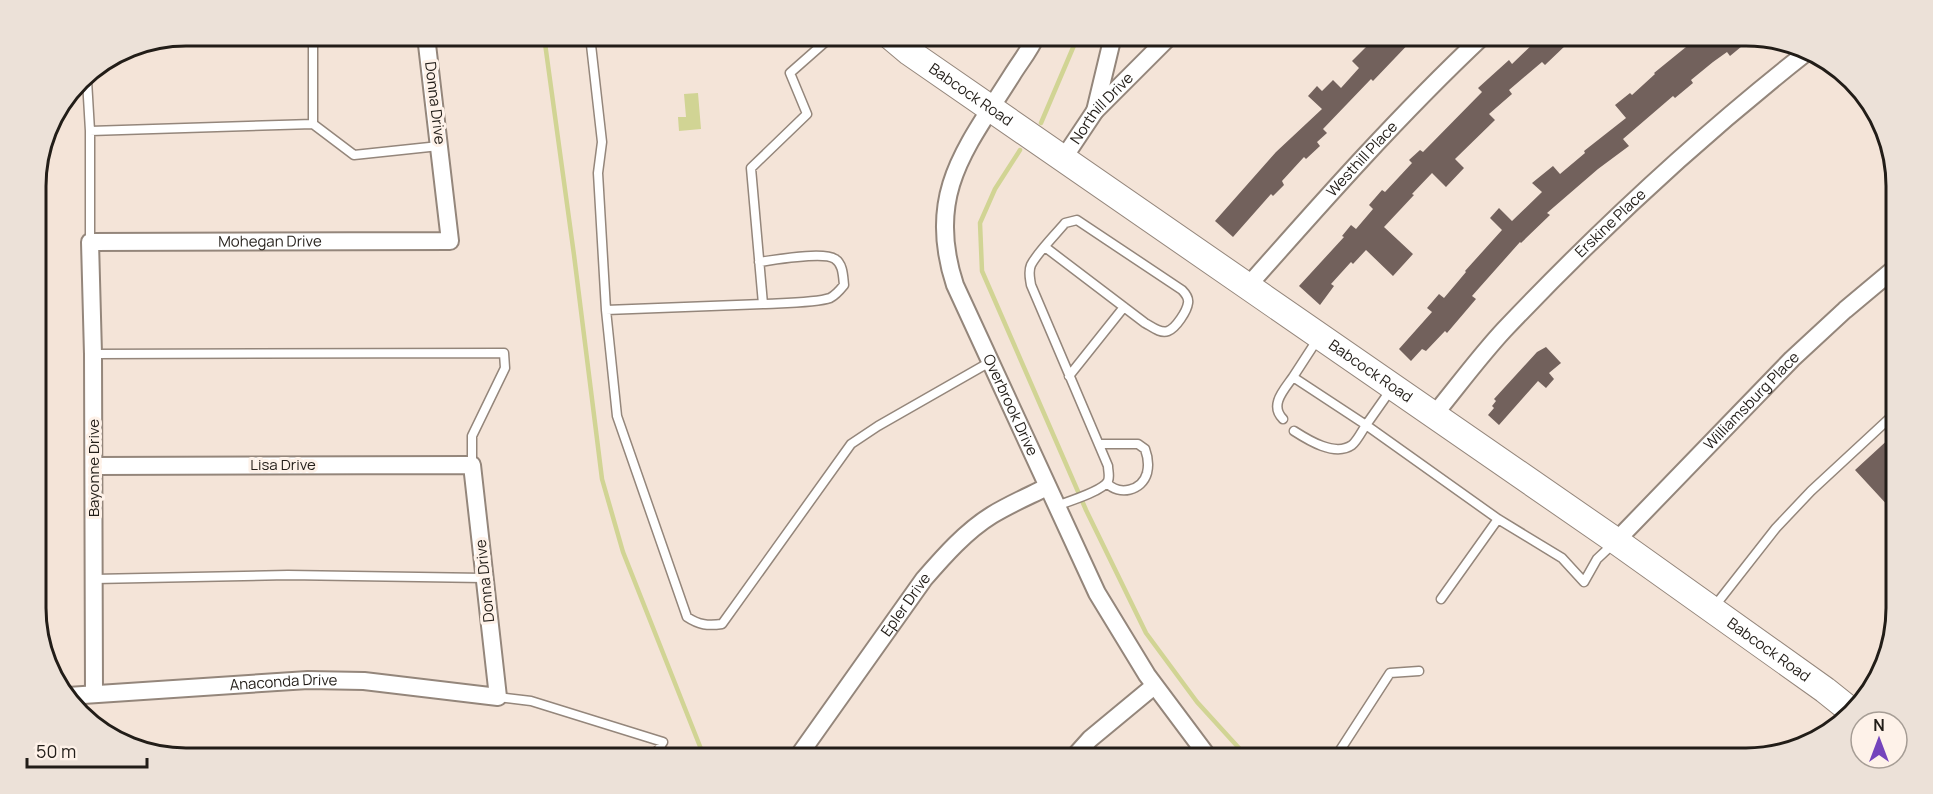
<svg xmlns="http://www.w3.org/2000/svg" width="1933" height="794" font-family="Manrope,sans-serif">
<rect width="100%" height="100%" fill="#f4e4d8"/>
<path fill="#d1d494" d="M698,93L701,129L679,131L678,117H686L684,94Z"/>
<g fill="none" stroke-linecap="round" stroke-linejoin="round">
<path stroke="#d1d494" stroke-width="4.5" d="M544,36L574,255L602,479L623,552L703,754
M1041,123L1078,36
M1020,150L995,189L980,223L982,271L1086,510L1146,633L1197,702L1248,758"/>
</g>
<path fill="#72615c" d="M1377,36H1416L1373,81L1371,79L1323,129L1327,133L1317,142L1320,146L1306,159L1304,157L1282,181L1284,185L1273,196L1271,194L1233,237L1215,221L1276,152L1322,109L1308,96L1317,86L1322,91L1333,80L1341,88L1359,68L1352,61Z
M1541,36H1560L1567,44L1545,65L1542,62L1509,90L1512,94L1489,114L1495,120L1455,159L1464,168L1446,187L1432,173L1412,194L1414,195L1384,227L1413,254L1393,276L1366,250L1353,264L1351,262L1331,284L1334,286L1320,305L1299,286L1344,237L1342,236L1351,225L1356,229L1373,209L1369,205L1382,190L1385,192L1412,163L1409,160L1420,150L1423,152L1482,92L1478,88L1509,60L1512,64Z
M1676,36L1753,37L1730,56L1727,52L1713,62L1691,80L1693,83L1675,98L1673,96L1623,139L1629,146L1598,169L1547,213L1550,215L1521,243L1520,242L1472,296L1476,299L1447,333L1445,331L1426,351L1422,349L1411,361L1399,349L1432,312L1427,308L1439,294L1444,298L1466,272L1465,271L1502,230L1490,218L1499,208L1512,221L1542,192L1532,183L1553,166L1560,174L1585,153L1584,151L1626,118L1615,105L1630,93L1632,95L1655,74L1654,73L1686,47Z
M1546,347L1561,363L1549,373L1554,379L1546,388L1538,381L1499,425L1488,415L1494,408L1492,406L1496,401L1494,399L1537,352Z
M1892,436L1891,492V509L1855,470Z"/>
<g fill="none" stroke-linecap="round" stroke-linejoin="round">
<g stroke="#94867b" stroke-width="11">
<path id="service" d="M313,36V124L354,155L439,146
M590,36L602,142L598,173L606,310L617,416L687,617C699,625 708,626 722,624L851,444L878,426L990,362
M85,76L87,80L90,131V242
M90,131L313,124
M1045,247L1145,323C1151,326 1160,334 1168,331C1176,328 1187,311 1188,303C1189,298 1186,294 1182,290L1077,220L1065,223C1056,234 1037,253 1031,265C1028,272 1030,278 1031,285L1108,466C1108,471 1110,476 1108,481C1103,491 1067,502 1056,506
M759,262C775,260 823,251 835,259C843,264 843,276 844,285C840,290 836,295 830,298C816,303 779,303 763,304
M606,310L763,304L751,168L807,114L790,73L832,36
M93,354L504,353L505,368L472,436V465
M1069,376L1124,307
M1392,388L1366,425L1498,519L1562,558L1584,582L1597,559L1613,544
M1283,419C1269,405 1284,390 1293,377
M1294,431C1308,440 1335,457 1352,445C1357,441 1362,431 1366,425L1293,377L1319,337
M1100,444H1138L1145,449C1148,457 1149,465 1147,473C1142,491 1119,496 1107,483
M94,579L288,575L484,578
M1441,599L1498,519
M1714,607L1776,528L1811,491L1892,416
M498,697L531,701L663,742L653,758
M1335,758L1390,673L1419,671"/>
</g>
<g stroke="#94867b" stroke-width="20">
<g id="minor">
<path id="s1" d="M1036,36C1030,50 1020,62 1012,75C966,148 925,194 955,285L1097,593L1147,675L1209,758"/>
<path d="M1095,111L1113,36"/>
<path id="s2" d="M1063,159L1095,111L1170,36"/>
<path id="s3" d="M1247,287C1323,201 1399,115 1483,36"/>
<path id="s4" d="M1434,415C1457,387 1479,357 1504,330C1597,232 1700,136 1807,52"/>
<path id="s5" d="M1616,541L1792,359L1845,310L1894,269"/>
<path id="s6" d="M94,694L93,354L90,242L450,241L426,36"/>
<path id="s7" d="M68,696L308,680L364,681L498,697L472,465L94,466"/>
<path id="s8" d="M797,758L924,579C944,556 966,531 992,515C1010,504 1029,496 1047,487"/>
<path d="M1073,758L1090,739L1154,686"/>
</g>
</g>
<g stroke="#94867b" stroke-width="28">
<g id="primary">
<path id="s9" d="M890,36L909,52L1616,541L1825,690L1850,710"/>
</g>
</g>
<use href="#service" stroke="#fff" stroke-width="8"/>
<use href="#minor" stroke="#fff" stroke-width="16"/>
<use href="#primary" stroke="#fff" stroke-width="26"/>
</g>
<g text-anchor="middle" stroke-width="6" stroke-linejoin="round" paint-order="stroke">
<g font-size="15" fill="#221d18" stroke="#fef2e9">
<text dy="5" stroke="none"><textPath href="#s9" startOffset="100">Babcock Road</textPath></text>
<text transform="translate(435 103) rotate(83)" y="5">Donna Drive</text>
<text dy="5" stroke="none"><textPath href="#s2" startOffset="64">Northill Drive</textPath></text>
<text dy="5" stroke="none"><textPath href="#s3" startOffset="172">Westhill Place</textPath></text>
<text dy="5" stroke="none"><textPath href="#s4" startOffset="261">Erskine Place</textPath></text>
<text dy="5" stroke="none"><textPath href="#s6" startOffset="632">Mohegan Drive</textPath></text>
<text dy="5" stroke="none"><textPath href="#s9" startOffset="586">Babcock Road</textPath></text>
<text dy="5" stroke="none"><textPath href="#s5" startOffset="195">Williamsburg Place</textPath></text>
<text dy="5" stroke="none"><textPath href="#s1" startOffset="406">Overbrook Drive</textPath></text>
<text x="283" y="470">Lisa Drive</text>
<text transform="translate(94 468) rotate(-90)" y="5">Bayonne Drive</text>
<text transform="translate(485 581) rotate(-96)" y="5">Donna Drive</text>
<text dy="5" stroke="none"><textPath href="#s8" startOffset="188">Epler Drive</textPath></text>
<text dy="5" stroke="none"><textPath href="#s9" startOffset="1072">Babcock Road</textPath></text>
<text dy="5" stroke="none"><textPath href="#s7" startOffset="216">Anaconda Drive</textPath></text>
</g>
</g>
<path d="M0 0H1933V794H0ZM186 46H1746A140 140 0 0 1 1886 186V608A140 140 0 0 1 1746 748H186A140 140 0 0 1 46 608V186A140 140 0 0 1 186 46Z" fill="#ece1d8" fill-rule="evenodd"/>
<path fill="none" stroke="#221d18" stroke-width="3" d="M186 46H1746A140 140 0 0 1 1886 186V608A140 140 0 0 1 1746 748H186A140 140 0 0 1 46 608V186A140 140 0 0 1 186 46Z"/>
<g transform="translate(1879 740)"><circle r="28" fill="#fef2e9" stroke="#a69d95" stroke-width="1.5"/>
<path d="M0-4.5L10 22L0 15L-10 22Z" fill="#7444bc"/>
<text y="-9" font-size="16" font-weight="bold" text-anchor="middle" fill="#221d18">N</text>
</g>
<path d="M27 758v9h120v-9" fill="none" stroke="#221d18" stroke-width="3"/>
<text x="36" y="758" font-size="18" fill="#221d18" stroke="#fef2e9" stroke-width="4.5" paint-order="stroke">50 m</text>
</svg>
